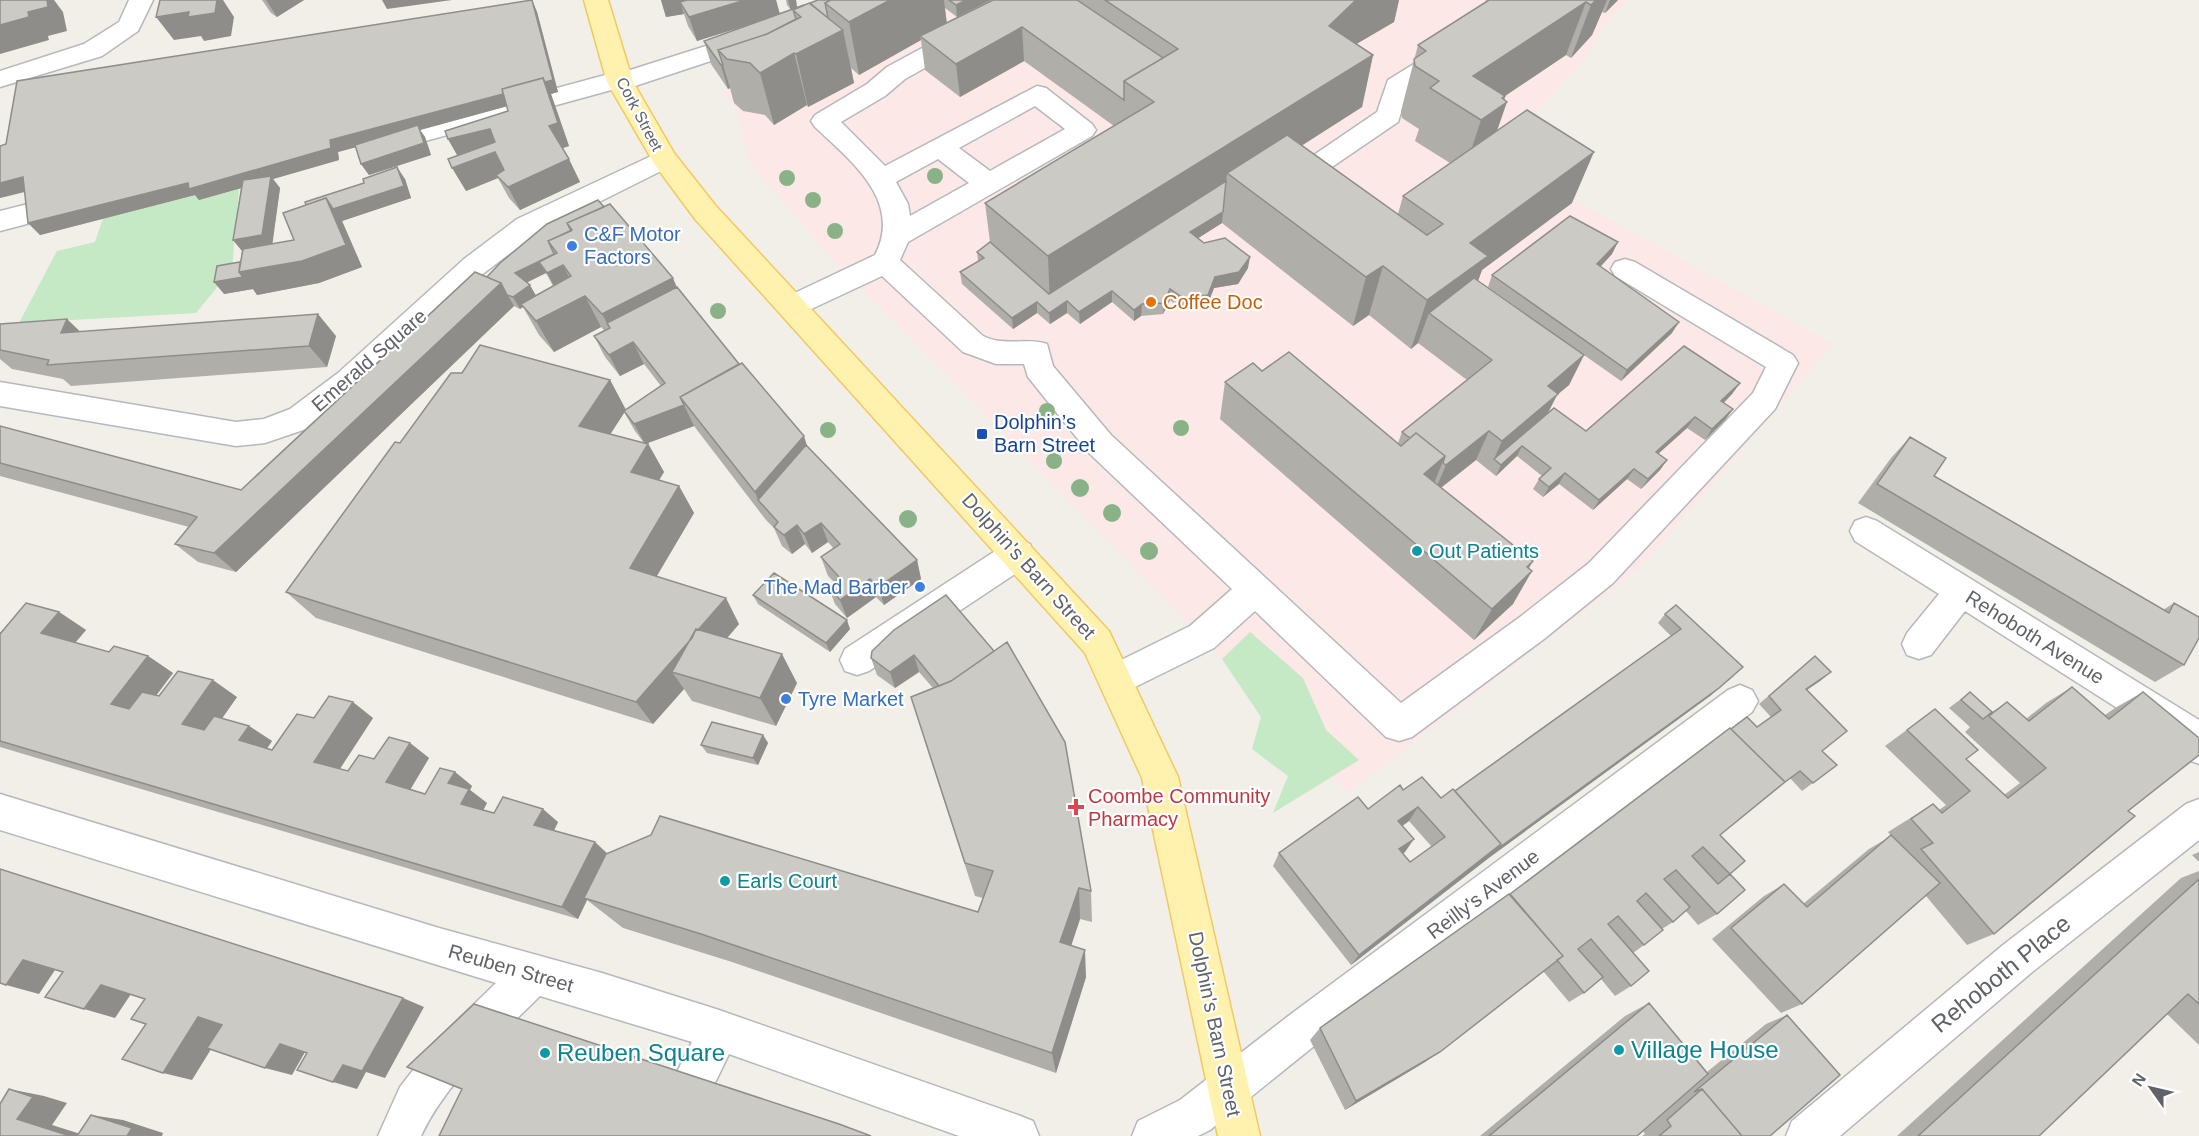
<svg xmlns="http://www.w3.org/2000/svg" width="2199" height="1136" font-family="Arial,sans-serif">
<rect width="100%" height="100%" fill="#f1efe8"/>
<path fill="#fce8e6" d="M930,0H1628L1605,24L1586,57L1500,152L1546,184L1833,344L1640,568L1348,793L1202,637L829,255L750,164L734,103L721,92L857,41Z"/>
<path fill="#c5e8c5" d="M239,189L232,269L196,313L19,323L57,251L95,242L103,218L197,194L200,200Z
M1250,632L1303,678L1326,730L1359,760L1273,813L1288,776L1252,749L1261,717L1222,659Z"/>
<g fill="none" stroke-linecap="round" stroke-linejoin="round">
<g stroke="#b5b8bc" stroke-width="3">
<path id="minor" d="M129,0H153L138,31L102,56L0,87V71L84,44L119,22Z
M1011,0H1041L1037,5L905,79L885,96L841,122L885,166L1037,86L1046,88L1092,124L1096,130L1092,136L908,242L900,260L983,336C1004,347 1026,337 1047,344L1053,366L1111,435L1401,703L1520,617L1589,563L1753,393L1766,367L1615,276L1611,269L1615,262L1625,259L1635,262L1793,355L1798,363L1775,409L1613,583L1544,639L1412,737L1399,741L1386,737L1255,611L1214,648L1127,691L1115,696L1103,691L1098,680L1103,669L1190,626L1232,589L1089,453L1028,377L1024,364H996L963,352L882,276L792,318L782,315L778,307L782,299L875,255C903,201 851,161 815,127L811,121L815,115L867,84L887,67ZM1035,106L1065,129L990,171L959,148ZM938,159L969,183L910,216L908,204L896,182Z
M750,32L759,35L762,40L759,45L629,88L615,89L378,154L369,151L365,145L369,139L620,71L624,72Z
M1447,47L1456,49L1459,55L1456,61L1408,90L1398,122L1326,171L1317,174L1308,171L1304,165L1308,159L1377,112L1388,80L1438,49Z
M664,150L673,153L677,159L673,165L537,233L484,273L360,389L312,427L265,443L236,446L0,406V382L236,422L264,419L290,409L338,373L464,259L517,219Z
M28,204L38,207L42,214L38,221L0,231V211Z
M1866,517L1877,521L2199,720V764L2186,759L2180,748L1965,611L1931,655L1919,659L1907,655L1902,644L1907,633L1939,594L1855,541L1850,531L1855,521Z
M1018,540L1030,544L1034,554L1030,564L869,671L857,675L845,671L840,660L845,649L1006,544Z
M1740,685L1752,690L1758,701L1752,712L1319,1042L1210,1130L1198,1136H1132L1138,1121L1180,1100L1291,1014L1728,690Z
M0,794L439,928L602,973L719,1010L1018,1115L1033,1121L1039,1136H959L729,1054L708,1097L693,1103L678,1097L672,1082L692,1042L540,996C497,1039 447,1080 421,1136H378L400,1087L434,1043L496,983L0,830Z
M2199,799V840L2031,973L1840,1136H1786L1792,1121L2003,945L2186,804Z"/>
</g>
<g stroke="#f2c960" stroke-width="3">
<path id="major" d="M584,0H608L633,82L674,153L715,205L1109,631L1178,777L1260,1136H1218L1142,778L1085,653L695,219L655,165L607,82Z"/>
</g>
<use href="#minor" fill="#fff" fill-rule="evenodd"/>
<use href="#major" fill="#fff2af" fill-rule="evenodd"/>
</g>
<g fill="#89b387">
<circle cx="935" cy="176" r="8"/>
<circle cx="787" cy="178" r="8"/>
<circle cx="813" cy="200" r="8"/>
<circle cx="835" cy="231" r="8"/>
<circle cx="718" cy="311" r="8"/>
<circle cx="1047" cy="411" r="8"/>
<circle cx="1181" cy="428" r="8"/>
<circle cx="828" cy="430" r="8"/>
<circle cx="1054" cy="461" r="8"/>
<circle cx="1080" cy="488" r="9"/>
<circle cx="1112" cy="513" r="9"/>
<circle cx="908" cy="519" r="9"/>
<circle cx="1149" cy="551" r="9"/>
</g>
<path fill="#afaea9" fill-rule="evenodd" d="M262,0H304L277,17L271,13Z
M532,0L537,12L558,92L551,94L569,146L563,148L580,182L520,210L509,198L498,178L466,191L458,156L448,139L508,111L507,106L420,130L425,137L431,155L369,175L361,164L356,147L338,152L339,160L273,179L280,188L272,244L294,240L405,179L411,198L342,221L362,267L319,283L257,295L253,289L224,294L240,262L242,251L233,240L241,188L199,200L195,195L40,235L25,192L0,198Z
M661,0H776L780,14L791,10L787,5L786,0H796L797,7L818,0H991L957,17L945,8L947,23L993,0H1399L1394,22L1356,44L1373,55L1362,107L1302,145L1398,214L1403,196L1450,163L1415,141L1419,129L1402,118L1401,111L1418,45L1487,1L1485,0H1618L1605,13L1602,12L1592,35L1571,58L1566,55L1505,96L1497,131L1572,203L1482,270L1478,281L1562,339L1488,287L1492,275L1612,254L1600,266L1672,333L1621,381L1584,355L1569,385L1557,395L1548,412L1586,431L1740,383L1732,394L1724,403L1733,409L1725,420L1705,440L1687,428L1658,454L1667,460L1660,470L1641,489L1627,479L1593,510L1559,484L1543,497L1533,489L1539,479L1542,476L1517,456L1496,476L1476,460L1441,488L1529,569L1513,604L1474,640L1220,419L1225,382L1262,371L1398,443L1402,432L1467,380L1418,343L1411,349L1369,315L1353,326L1222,223L1198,238L1204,243L1248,268L1238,284L1214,288L1207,306L1182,310L1170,300L1163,314L1141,316L1134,321L1112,302L1080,324L1067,313L1050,324L1037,313L1013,329L962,284L960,272L978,261L977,252L990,242L985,203L1114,126L1024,61L960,97L925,70L921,40L859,75L851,68L854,83L808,107L807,105L774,125L765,115L743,111L734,103L730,88L728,89L711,64L704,41L754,23L697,41L688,26L684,14L666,17Z
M598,200L677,287L806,445L917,560L921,579L884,605L876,597L847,618L835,604L828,586L834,582L828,576L821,557L834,549L828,542L812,553L805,544L792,554L782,546L774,528L766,520L694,426L648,443L664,472L659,480L679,486L694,513L657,576L739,624L727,638L797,683L776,726L692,701L684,689L653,724L316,618L286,592L400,443L610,380L626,410L661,386L644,364L620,376L605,357L594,336L604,330L601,327L554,352L539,335L523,307L520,309L514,306L236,572L198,562L175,544L189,527L0,476V426L241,490L487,277ZM546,273L553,286L536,295L527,282ZM624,412L635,431L644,443L610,434Z
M0,324L80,331L336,336L327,367L71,386L63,379L12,369L0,359Z
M1910,437L1934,476L2163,610L2174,603L2184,665L2155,682L1858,503L1891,458Z
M753,595L850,629L830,652L758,604Z
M946,595L1091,891L1092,922L1080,919L1071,946L1086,977L1056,1073L732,962L623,928L587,900L578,919L0,747V632H1L59,612L86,630L75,643L109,652L148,656L173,673L156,695L159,696L237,697L222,718L249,726L272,741L267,748L272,750L314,718H373L340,769L348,771L410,743L429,758L410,789L425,794L455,772L472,786L470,790L487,803L483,810L494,813L558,822L554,831L607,853L978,912L983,898L975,896L924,739L933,688L919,672L895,688L877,675L871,658Z
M1665,614L1734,676L1710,696L1490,857L1351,965L1273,866L1279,853L1368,809L1403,790L1441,798L1455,791L1671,636L1658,623ZM1409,821L1432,847L1410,862L1403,854L1405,852L1402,826Z
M1815,656L1831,672L1820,681L1807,690L1822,751L1837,765L1802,791L1790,778L1720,835L1730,874L1717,914L1698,925L1686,911L1673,922L1662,929L1644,945L1633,953L1631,986L1615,996L1601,979L1584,993L1569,1002L1543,971L1425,1062L1345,1110L1310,1040L1320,1028L1510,894L1731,729L1757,727L1771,717L1759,704Z
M2072,687L2105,715L2115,708L2143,692L2128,811L1994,934L1967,945L1926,896L1802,1004L1781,1013L1712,939L1764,896L1784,884L1803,904L1869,849L1891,836L1888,832L1933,804L1939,810L1946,805L1885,746L1935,709L1966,759L2004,795L2020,783L1965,732L1970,727L1949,708L1970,692L1992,712L2007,702L2026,719L2046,703Z
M763,735L768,743L758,765L707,753L701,745Z
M2199,852V862L2192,855Z
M2199,871V1045L2167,1014L2039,1136H1897L2181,878Z
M1649,1003L1707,1072L1766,1024L1787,1015L1770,1136H1642L1645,1134L1643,1131L1637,1136H1480L1625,1016Z"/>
<path fill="#8f8d8a" d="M47,0H54L63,12L67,31L48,36L49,40L0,54V25L28,12Z
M205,0H223L234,17L231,36L204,41L201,36L174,40L156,17Z
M266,0H304L277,17Z
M382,0H452L387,9Z
M532,0L537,12L558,92L551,94L569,146L560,149L549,126V95L420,130L425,137L431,155L369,175L361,164L420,130L338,152L339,160L273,179L280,188L272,247L243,252L233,240L270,180L199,200L195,195L40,235L28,223L330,140Z
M661,0H709L680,2L684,14L666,17Z
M745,0H776L780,15L697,41L689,17Z
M788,0H796L797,8L791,10Z
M878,0H944L947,27L920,36L921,40L859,75L849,22Z
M966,0H991L957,17L956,5Z
M1356,0H1399L1394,22L1353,46L1329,26Z
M1596,0H1607L1596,26L1592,35L1571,58L1591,5Z
M1610,0H1618L1605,13Z
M1586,2L1566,55L1475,116L1473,76Z
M1022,27L1024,61L960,97L956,64Z
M843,30L854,83L808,107L796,54L794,53L807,105L774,125L760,73L750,63Z
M1373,55L1362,107L1242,184L1227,173L1225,194L1050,306L1048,256Z
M721,65H723L730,88L728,89Z
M1505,96L1503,105L1507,102L1489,154L1464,172L1481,120Z
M490,129L507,175H496L498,178L466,191L452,168L461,162L448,139Z
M1594,152L1572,203L1482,270L1469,305L1429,313L1418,343L1411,349L1427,300L1470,243Z
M569,159L580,182L520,210L508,187Z
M397,167L405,179L411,198L342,221L362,267L319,283L257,295L253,289L224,294L214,282L239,272L302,261L326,198L333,209Z
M23,177L35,189L0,198V183Z
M1223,212L1222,223L1189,244L1190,232Z
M1618,242L1612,254L1592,276L1597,264Z
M1250,257L1248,268L1238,284L1214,288L1207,306L1182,310L1183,298L1215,277Z
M539,262L546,273L522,285L515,273Z
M563,265L579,297L564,304L547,273Z
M1383,266L1369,315L1353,326L1366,277Z
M673,278L686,309L610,328L607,323L602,314Z
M501,283L514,306L236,572L214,553Z
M530,285L536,296L521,304L523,307L520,309L513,297Z
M1170,289V300L1163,314L1164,303Z
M1112,291V302L1080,324L1079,312Z
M585,296L601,327L554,352L536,321Z
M1067,301V313L1050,324L1049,313Z
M1037,302V313L1013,329L1012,318Z
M1142,304L1141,316L1134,321V310Z
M318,314L336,336L327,367L309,346Z
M67,319L90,341L61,333Z
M1679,322L1672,333L1621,381L1627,370Z
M633,342L644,364L620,376L609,355Z
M1584,355L1569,385L1557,395L1543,423L1494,459L1502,441L1548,386Z
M610,380L626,410L597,455L579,426Z
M1740,383L1732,394L1714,412L1721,401Z
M684,405L694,426L645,444L634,424Z
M1733,409L1725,420L1705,440L1712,429Z
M1695,417L1687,428L1649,462L1656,452Z
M1489,431L1476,460L1434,493L1446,465Z
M804,436L813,465L758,500L755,492Z
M648,444L664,472L647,500L631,472Z
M1522,446L1517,456L1496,476L1501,465Z
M1445,456L1431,491L1424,474Z
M1667,460L1660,470L1641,489L1648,479Z
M1634,469L1627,479L1593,510L1599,500Z
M1565,473L1559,484L1543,497L1549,487Z
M679,486L694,513L646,594L630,568Z
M821,523L828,542L812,553L804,534Z
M797,525L805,544L792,554L784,535Z
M917,560L921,579L884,605L878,587Z
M1533,561L1521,582L1532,571L1513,604L1474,640L1492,609L1527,567Z
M870,579L876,597L847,618L840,600Z
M726,598L739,624L693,678L672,672L684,689L653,724L636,702Z
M59,612L86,630L68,651L41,633Z
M847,620L850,629L830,652L826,643Z
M782,654L797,683L776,726L760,698Z
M914,655L919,672L895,688L890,672Z
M148,656L173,673L138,720L111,704Z
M1743,667L1710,696L1490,857L1351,965L1359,955L1501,844Z
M1831,672L1820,681L1796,697L1806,689Z
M213,680L237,697L207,740L182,724Z
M353,702L373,718L335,776L314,762Z
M249,726L272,741L262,756L239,740Z
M763,735L768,743L758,765L753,758Z
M410,743L429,758L406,797L386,782Z
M455,772L472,786L470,790L487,803L479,818L461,804L448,783Z
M1418,807L1409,821L1390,835L1398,821Z
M543,809L558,822L550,838L534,825Z
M1414,839L1405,852L1391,862L1399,849Z
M595,842L609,855L584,898L587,900L578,919L562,907Z
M1079,888L1080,919L1063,970L1060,942Z
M1085,950L1086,977L1056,1073L1052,1053Z
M23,960L55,970L39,994L6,985Z
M101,985L131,994L115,1018L84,1009Z
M403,998L424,1007L385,1078L366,1072L357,1089L333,1082L343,1065Z
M198,1017L226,1025L192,1080L163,1073Z
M280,1044L305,1052L292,1075L265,1068Z
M1440,1052L1425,1062L1345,1110L1356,1101Z
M9,1089L44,1096L67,1103L52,1125L87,1136H70L17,1119Z
M91,1115L123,1120L163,1133L162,1136H127Z"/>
<path fill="#cccac5" stroke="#8f8d8a" stroke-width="1.5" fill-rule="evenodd" d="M0,0H47L48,7L28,12L29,17L0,25Z
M160,0H217L215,13L188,17L189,12L156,17Z
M532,0L553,80L545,82L543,78L502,89L503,94L330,140L331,148L189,189L188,183L28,223L23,177L0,183V146L6,144L17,81Z
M687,0H745L689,17L680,2Z
M818,0H831L825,3L828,18L810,3Z
M831,0H890L849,22L825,3Z
M949,0H966L956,5Z
M993,0H1077L1163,58L1124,81V100L1022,27L956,64L920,36Z
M1105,0H1356L1329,26L1373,55L1048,256L985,203L1154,102L1124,81L1178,49Z
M1489,0H1596L1591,5L1586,2L1473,76L1505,96L1502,98L1507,102L1481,120L1430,88L1439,81L1415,66L1414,59L1426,51L1418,45Z
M809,3L843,30L796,54L794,53L760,73L750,63L727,59L718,50L767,34L801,17L793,10Z
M804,5L793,10L796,19L767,34L718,50L723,65H721L704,41Z
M543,78L558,123L549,126L569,159L508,187L496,175L504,170L495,152L452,168L448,159L495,142L490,129L448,139L445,131L508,111L502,89Z
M1527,110L1594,152L1470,243L1488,256L1427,300L1383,266L1366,277L1227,173L1287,135L1427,235L1443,224L1403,196Z
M418,125L424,143L361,164L355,145Z
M397,167L404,186L333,209L326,198L306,205L305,202L364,183L363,179Z
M271,176L262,235L233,240L243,180Z
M1226,181L1223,212L1190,232L1204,243L1225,238L1250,257L1239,272L1215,277L1208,295L1183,298L1170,289L1164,303L1142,304L1134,310L1112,291L1079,312L1067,301L1049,313L1037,302L1012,318L960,272L984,258L977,252L990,242L1049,294Z
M326,198L346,245L302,261L239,272L243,249L294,240L283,213Z
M598,200L604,207L567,223L571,231L548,241L554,254L515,273L530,285L513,297L507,295L501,283L487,277L500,263L547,224Z
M610,204L673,278L602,314L585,296L536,321L521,304L571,276L563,265L547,273L539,262L557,253L548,241L572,230L567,223Z
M1570,216L1618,242L1597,264L1679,322L1627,370L1492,275Z
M240,262L239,272L243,277L214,282L217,266Z
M475,272L501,283L214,553L175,544L197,517L189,514L0,463V426L241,490Z
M1474,278L1584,355L1548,386L1558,394L1502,441L1489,431L1446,465L1443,463L1445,456L1416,433L1410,438L1402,432L1492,360L1429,313Z
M677,287L739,364L680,397L684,405L634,424L624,411L665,383L633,342L609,355L594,336L610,328L607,323Z
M318,314L309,346L47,365L49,360L0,350V324L67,319L61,333Z
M480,345L610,380L579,426L648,444L631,472L679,486L630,568L726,598L698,630L696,629L692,638L636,702L286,592L395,442L400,443L451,373H462Z
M1684,346L1740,383L1721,401L1733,409L1712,429L1695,417L1656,452L1667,460L1648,479L1634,469L1599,500L1565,473L1549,487L1539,479L1551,468L1522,446L1501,465L1494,459L1554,408L1586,431Z
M1289,352L1401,446L1416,433L1445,456L1424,474L1533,561L1527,567L1532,571L1492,609L1225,382L1253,363L1262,371Z
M742,363L804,436L755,492L680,397Z
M1910,437L1946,458L1934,476L2169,613L2174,603L2199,617V638L2184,665L1877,484Z
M806,445L917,560L878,587L870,579L840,600L828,586L840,578L821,557L840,544L821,523L804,534L797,525L784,535L774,527L778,522L758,500Z
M774,573L847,620L826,643L753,595Z
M946,595L994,651L951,681L939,686L914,655L890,672L871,658L872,651L894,630Z
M26,603L59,612L41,633L109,652L114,646L148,656L111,704L129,709L142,692L159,696L178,671L213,680L182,724L204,730L214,716L249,726L239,740L272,750L297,714L314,718L329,696L353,702L314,762L348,771L359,755L374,759L389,737L410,743L386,782L425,794L440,768L455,772L448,783L469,789L461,804L494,813L503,797L543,809L534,825L595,842L562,907L0,741V634Z
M1676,605L1743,667L1719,688L1496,850L1501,844L1455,791L1681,629L1665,614Z
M696,629L782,654L760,698L672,672Z
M1007,642L1065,742L1091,891L1079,888L1060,942L1085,950L1052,1053L701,934L584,898L606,854L651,835L660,816L978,912L993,871L965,863L911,697L951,681Z
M1815,656L1831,672L1806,689L1847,731L1822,751L1837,765L1813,783L1800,771L1785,782L1731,729L1747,717L1757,727L1781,710L1769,696Z
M2072,687L2109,719L2143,692L2199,738V755L2128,811L2135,816L1994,934L1921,849L1933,843L1911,819L1933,804L1942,813L1970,791L1907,730L1935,709L1978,750L1966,759L2008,798L2046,768L1989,716L2007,702L2029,721Z
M1970,692L1992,712L1983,719L1961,700Z
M712,722L763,735L753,758L701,745Z
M1730,728L1785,782L1720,835L1745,861L1730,874L1745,890L1717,914L1676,870L1664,879L1690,907L1673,922L1646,893L1637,901L1663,930L1644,945L1618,916L1608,924L1649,971L1631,986L1591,939L1578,949L1603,977L1584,993L1557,960L1563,956L1510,894ZM1703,847L1730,874L1718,884L1692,856Z
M1422,777L1441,798L1453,789L1501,844L1359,955L1279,853L1358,797L1368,809L1400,785L1403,790ZM1418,807L1445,837L1410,862L1399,849L1414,839L1398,821Z
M1891,835L1940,883L1802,1004L1731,928L1784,884L1807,907Z
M0,869L403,998L362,1071L343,1065L333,1082L297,1070L307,1053L280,1044L265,1068L207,1048L222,1025L198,1017L163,1073L122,1059L146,1024L131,1019L145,999L101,985L84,1009L45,997L63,972L23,960L6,985L0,983Z
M2199,879V1004L2188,994L2039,1136H1918Z
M1509,894L1563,956L1440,1052L1356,1101L1320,1028Z
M1649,1003L1708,1074L1637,1136H1489Z
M474,1004L839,1124L871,1136H439L462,1089L407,1067Z
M1787,1015L1840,1075L1770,1136H1742L1702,1089L1694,1092Z
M9,1089L33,1097L17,1119L70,1136H0V1104Z
M1702,1089L1742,1136H1659L1671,1126L1667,1120Z
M91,1115L132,1128L127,1136H77Z"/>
<g fill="#3f7fe0" stroke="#fff" stroke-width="2">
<circle cx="572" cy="246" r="6"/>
<circle cx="920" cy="587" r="6"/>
<circle cx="786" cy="699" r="6"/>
</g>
<circle fill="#e8710a" stroke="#fff" stroke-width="2" cx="1151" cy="302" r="6"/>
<rect fill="#1a4fb4" stroke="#fff" stroke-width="2" x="976" y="428" width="12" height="12" rx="3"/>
<g fill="#0f9aa8" stroke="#fff" stroke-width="2">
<circle cx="1417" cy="551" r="6"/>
<circle cx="725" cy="881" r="6"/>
<circle cx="1619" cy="1050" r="6"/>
<circle cx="545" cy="1053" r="6"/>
</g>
<path fill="#e0444e" stroke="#fff" stroke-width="2" d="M1073 798h6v6h6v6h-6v6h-6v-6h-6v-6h6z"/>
<g text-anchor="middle" stroke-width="4.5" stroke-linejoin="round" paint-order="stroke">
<g font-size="16" fill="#5f6368" stroke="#fff">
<text transform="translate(640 114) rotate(62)" y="6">Cork Street</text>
</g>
<g font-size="20" fill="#366cbe" stroke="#fff" text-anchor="start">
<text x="584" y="241">C&amp;F Motor<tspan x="584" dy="23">Factors</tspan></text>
<text x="908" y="594" text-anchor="end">The Mad Barber</text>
<text x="798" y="706">Tyre Market</text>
</g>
<g font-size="20" fill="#c56008" stroke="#fff" text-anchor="start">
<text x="1163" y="309">Coffee Doc</text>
</g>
<g font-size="20" fill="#5f6368" stroke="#fff">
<text transform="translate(369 360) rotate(-41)" y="7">Emerald Square</text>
<text transform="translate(1029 566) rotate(48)" y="7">Dolphin's Barn Street</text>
<text transform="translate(2035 637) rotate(32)" y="7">Rehoboth Avenue</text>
<text transform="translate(1483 894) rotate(-37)" y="7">Reilly's Avenue</text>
<text transform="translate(511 968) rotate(16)" y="7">Reuben Street</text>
<text transform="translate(1215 1024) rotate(78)" y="7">Dolphin's Barn Street</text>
</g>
<g font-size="20" fill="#164399" stroke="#fff" text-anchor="start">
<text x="994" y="429">Dolphin’s<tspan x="994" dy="23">Barn Street</tspan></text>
</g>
<g font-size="20" fill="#0d838f" stroke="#fff" text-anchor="start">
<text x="1429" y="558">Out Patients</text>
<text x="737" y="888">Earls Court</text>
</g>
<g font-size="20" fill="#be3a42" stroke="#fff" text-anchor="start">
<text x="1088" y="803">Coombe Community<tspan x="1088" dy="23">Pharmacy</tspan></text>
</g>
<g font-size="24" fill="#5f6368" stroke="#fff">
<text transform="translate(2001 974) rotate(-39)" y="8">Rehoboth Place</text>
</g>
<g font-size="24" fill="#0d838f" stroke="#fff" text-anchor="start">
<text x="1631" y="1058">Village House</text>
<text x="557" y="1061">Reuben Square</text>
</g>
</g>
<g transform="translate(2151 1088) rotate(304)" stroke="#ffffff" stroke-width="4.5" paint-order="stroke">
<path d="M0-4.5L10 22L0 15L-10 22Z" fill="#5f6368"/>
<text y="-9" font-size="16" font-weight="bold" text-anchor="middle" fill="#5f6368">N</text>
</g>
</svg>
